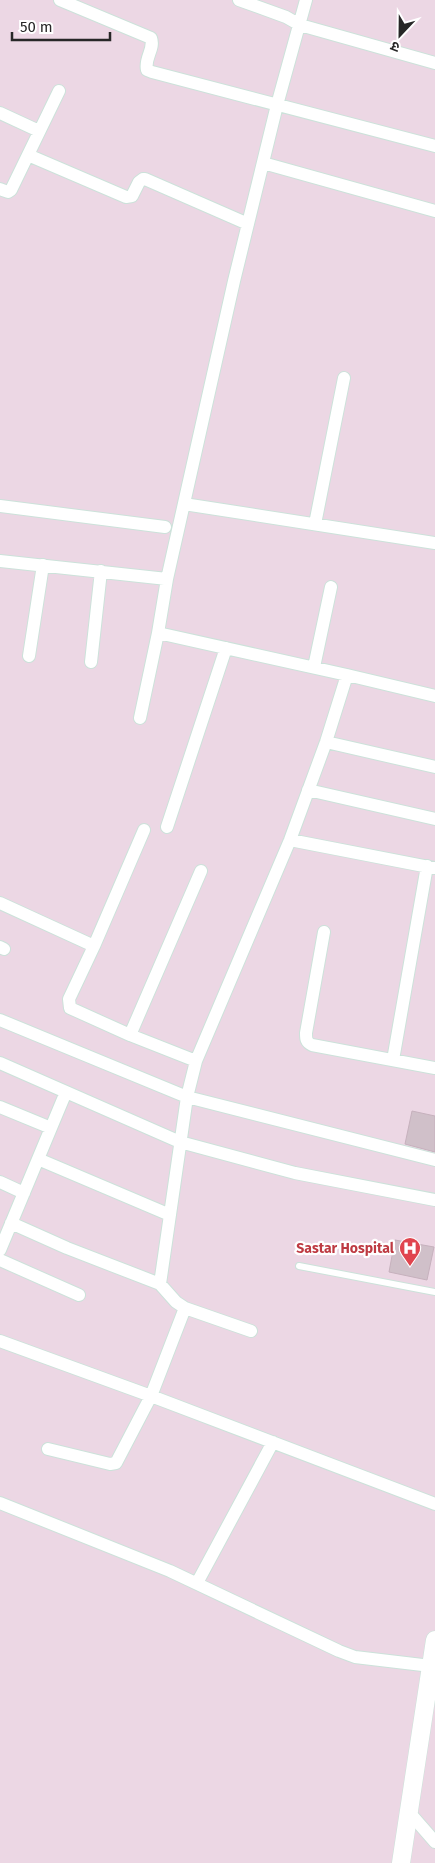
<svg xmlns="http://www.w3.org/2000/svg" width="435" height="1863" font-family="'Fira Sans','Noto Sans Devanagari',sans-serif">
<rect width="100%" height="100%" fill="#ecd7e4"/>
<path fill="#d0c0c9" stroke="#c6b1bd" d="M412,1111L435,1116V1152L405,1144Z
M395,1240L434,1247L427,1280L389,1272Z"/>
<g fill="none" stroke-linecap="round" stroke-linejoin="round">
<g stroke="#cce2da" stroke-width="8">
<path id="lane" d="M299,1266L435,1292"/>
</g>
<g stroke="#cce2da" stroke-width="14">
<path id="street" d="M60,0L151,38C155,49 144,58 147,70L152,72L435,146
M239,0L286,17L300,25L435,63
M306,0L277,105L234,281L167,579L158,633L347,675L435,696
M0,113L39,131
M28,155L126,197L132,196L139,182L143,179H145L248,224
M263,163L435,211
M0,189L8,192L11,190L59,91
M184,504L435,543
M0,506L165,527
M315,524L344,378
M0,561L167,579
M29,656L43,565
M91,662L101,571
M314,667L331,587
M140,718L158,633
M326,742L435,767
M308,790L435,819
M167,827L226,648
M290,840L434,868
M0,903L94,946L69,999L70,1008L130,1035L196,1061
M324,932L306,1033C306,1039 306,1042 312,1045L435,1068
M94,946L144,830
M0,947L4,949
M0,1020L187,1097L435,1160
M130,1035L201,871
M393,1060L427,866
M0,1063L180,1142L295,1173L435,1200
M0,1107L51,1128
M38,1159L170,1215
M0,1182L24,1193
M11,1223L67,1248L160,1284L176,1302L185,1308L251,1331
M0,1250L66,1092
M0,1260L79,1295
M160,1284L187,1097L196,1061L290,840L326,742L347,675
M0,1341L151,1396L435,1504
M48,1449L110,1464L116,1463L151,1396L185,1308
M0,1503L170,1571L339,1651L355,1657L431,1666
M197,1583L273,1442
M408,1811L435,1842"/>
</g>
<g stroke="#cce2da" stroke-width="19">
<path id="secondary" d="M401,1863L435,1640"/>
</g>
<use href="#lane" stroke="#fff" stroke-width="6"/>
<use href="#street" stroke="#fff" stroke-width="12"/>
<use href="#secondary" stroke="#fff" stroke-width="18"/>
</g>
<defs>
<g id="hospital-pin" transform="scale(1.125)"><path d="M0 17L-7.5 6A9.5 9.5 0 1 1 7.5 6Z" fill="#e0444e" stroke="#fff"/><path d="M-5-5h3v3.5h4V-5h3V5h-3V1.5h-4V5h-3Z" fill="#fff"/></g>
</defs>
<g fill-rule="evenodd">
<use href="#hospital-pin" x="410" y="1248"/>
</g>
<g text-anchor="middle" stroke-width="4.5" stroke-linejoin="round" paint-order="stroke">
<g font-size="14" font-weight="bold" fill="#be3a42" stroke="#fff" text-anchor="end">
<text x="394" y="1253">Sastar Hospital</text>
</g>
</g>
<g transform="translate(400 35) rotate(202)" stroke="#ffffff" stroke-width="4" paint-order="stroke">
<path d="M0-4L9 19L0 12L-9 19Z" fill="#272727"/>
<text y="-8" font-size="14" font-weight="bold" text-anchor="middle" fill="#272727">उ</text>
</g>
<path d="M12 32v8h98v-8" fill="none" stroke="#272727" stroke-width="2.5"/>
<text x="20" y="32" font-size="15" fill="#272727" stroke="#ffffff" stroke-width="4" paint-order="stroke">50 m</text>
</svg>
